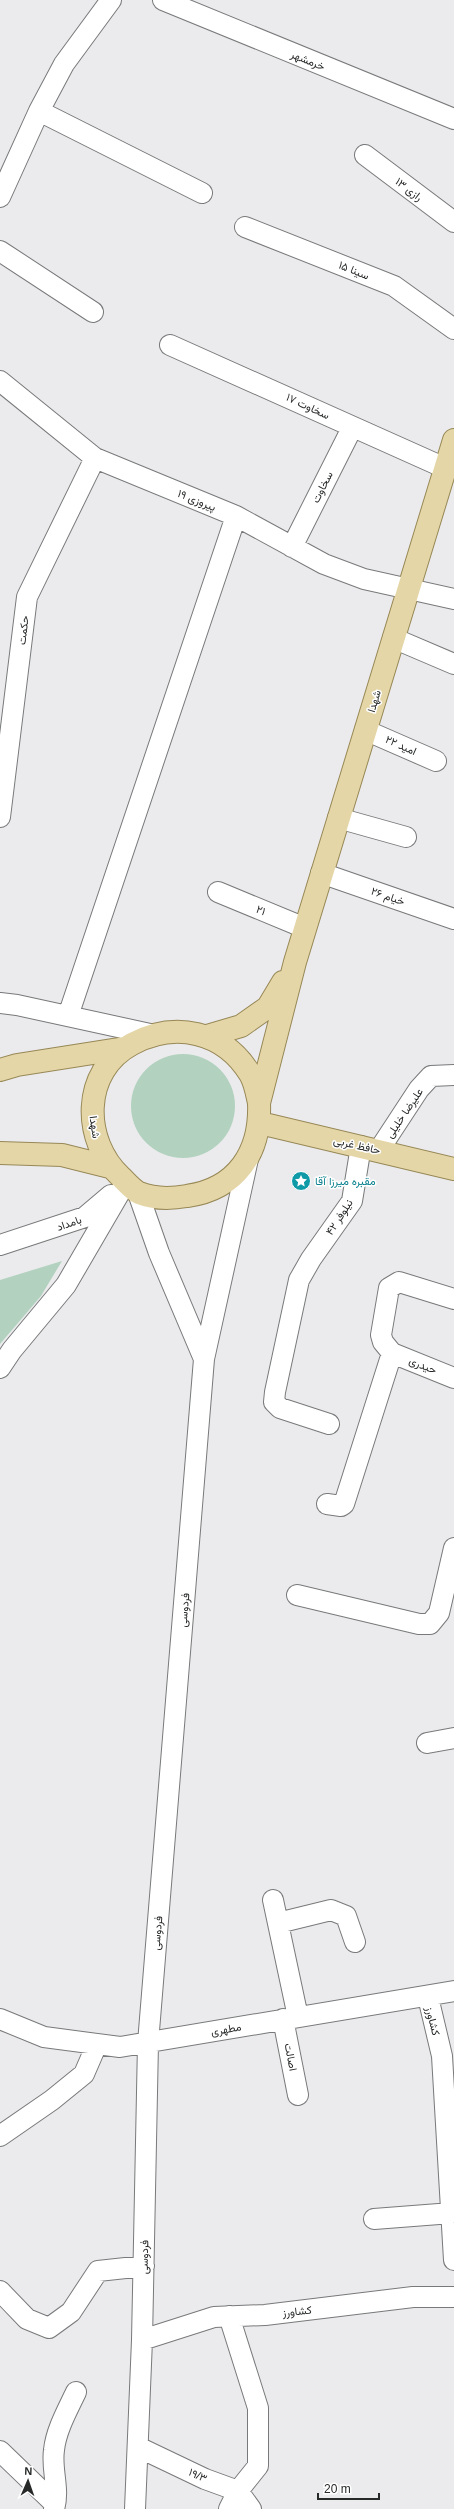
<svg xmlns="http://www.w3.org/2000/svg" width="454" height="2509" font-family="Helvetica,Vazirmatn,sans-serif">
<rect width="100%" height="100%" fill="#ebebed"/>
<path fill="#b2d2bf" d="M131 1106a52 52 0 1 1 104 0a52 52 0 1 1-104 0Z
M62,1261L41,1296L0,1344V1280Z"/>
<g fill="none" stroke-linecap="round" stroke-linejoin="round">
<g stroke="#78797a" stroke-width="22">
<path id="minor" d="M163,0L454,119
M39,111L202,193
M365,155L454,222
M0,197L39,111L64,64L111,0
M245,227L394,286L454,329
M0,251L93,312
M170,345L445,468
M0,381L95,458L236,516L324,564L364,579L454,599
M292,547L352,428
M393,638L454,664
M365,730L436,761
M0,817L27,597L95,458
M338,818L406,837
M321,873L454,919
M218,892L305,928
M0,1003L17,1005L150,1034
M68,1016L236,516
M379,1150L419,1089L431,1076L454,1075
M138,1193L159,1253L204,1359
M0,1245L85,1217L111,1195
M454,1299L399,1282L389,1288L381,1335L383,1342L392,1353L454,1378
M0,1368L12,1350L66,1285L126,1182
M329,1424L280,1408L274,1402L275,1392L299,1280L311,1259L352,1201L361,1146
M327,1504L341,1506L344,1504L392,1353
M297,1595L419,1624H430L439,1613L454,1548
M427,1743L454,1738
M273,1900L298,2017
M278,1923L331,1910L346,1916L355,1942
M428,1997L442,2056L454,2260
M0,2019L44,2037L120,2047L454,1991
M283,2019L298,2095
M0,2136L52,2100L84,2074L97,2044
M374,2219L452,2213
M0,2291L27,2319L49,2328L71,2312L98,2271L144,2266
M229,2316L258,2408V2466L238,2491L229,2509
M142,2340L214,2317L265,2315L413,2297H454
M138,2447L205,2479L238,2491L251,2509
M0,2451L55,2504
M54,2509C60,2489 51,2470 54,2450C56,2430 68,2409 76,2392
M135,2509L142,2340L148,2043L204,1359L248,1159"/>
</g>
<g stroke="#978856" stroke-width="24">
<path id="major" d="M207,1036L241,1026L268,1007L283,982
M0,1070L17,1065L125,1048
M259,1103C257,1094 255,1082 250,1074C224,1031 175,1021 132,1044C81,1071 82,1141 121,1177C126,1182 133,1190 139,1193C154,1199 170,1199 187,1196C237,1189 261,1152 259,1103L295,962L454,440
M260,1123L454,1169
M0,1153L62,1155L110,1167"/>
</g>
<use href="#minor" stroke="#fff" stroke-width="20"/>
<use href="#major" stroke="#e5d6a8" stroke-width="22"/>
</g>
<defs>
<g id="sight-disc" transform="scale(1)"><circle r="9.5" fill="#0f9aa8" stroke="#fff"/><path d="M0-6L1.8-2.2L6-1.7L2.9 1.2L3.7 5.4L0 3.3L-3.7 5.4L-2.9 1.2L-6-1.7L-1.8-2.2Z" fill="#fff"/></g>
</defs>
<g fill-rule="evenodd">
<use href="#sight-disc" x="301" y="1181"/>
</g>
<g text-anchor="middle" stroke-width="3" stroke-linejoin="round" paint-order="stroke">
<g font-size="11" fill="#272828" stroke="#fff">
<text transform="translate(308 60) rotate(22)" y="4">خرمشهر</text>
<text transform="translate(409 189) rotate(37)" y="4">رازی ۱۳</text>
<text transform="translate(354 270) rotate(22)" y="4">سینا ۱۵</text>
<text transform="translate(308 406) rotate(25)" y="4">سخاوت ۱۷</text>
<text transform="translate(322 487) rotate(-63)" y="4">سخاوت</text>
<text transform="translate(197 500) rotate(22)" y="4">پیروزی ۱۹</text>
<text transform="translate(23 630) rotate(-83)" y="4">حکمت</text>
<text transform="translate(374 701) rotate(-73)" y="4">شهدا</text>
<text transform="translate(401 745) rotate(24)" y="4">امید ۲۲</text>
<text transform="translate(388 896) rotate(19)" y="4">خیام ۲۶</text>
<text transform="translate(261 910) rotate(22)" y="4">۲۱</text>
<text transform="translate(404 1113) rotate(-56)" y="4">علیرضا خلیلی</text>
<text transform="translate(95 1127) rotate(82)" y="4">شهدا</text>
<text transform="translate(357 1145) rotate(13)" y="4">حافظ غربی</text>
<text transform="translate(339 1217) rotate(-57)" y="4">نیلوفر ۴۲</text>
<text transform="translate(69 1223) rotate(-19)" y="4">بامداد</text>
<text transform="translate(423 1365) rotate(22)" y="4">حیدری</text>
<text transform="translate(184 1610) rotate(-85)" y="4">فردوسی</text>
<text transform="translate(157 1933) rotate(-85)" y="4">فردوسی</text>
<text transform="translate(433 2021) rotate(76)" y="4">کشاورز</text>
<text transform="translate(226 2029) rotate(-10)" y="4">مطهری</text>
<text transform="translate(291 2057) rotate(79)" y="4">اصالت</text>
<text transform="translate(144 2257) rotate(-89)" y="4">فردوسی</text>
<text transform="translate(297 2311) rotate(-6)" y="4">کشاورز</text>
<text transform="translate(198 2475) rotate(24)" y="4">۱۹/۳</text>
</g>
<g font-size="11" fill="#0d838f" stroke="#fff" text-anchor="start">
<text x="315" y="1185">مقبره میرزا آقا</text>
</g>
</g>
<g transform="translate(28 2481) rotate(2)" stroke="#ffffff" stroke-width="3" paint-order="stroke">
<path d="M0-3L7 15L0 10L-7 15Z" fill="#272828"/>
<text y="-6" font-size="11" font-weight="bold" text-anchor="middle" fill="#272828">N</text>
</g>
<path d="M318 2493v6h61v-6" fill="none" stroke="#272828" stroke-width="2"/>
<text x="324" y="2493" font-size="12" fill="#272828" stroke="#ffffff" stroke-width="3" paint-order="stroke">20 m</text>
</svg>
